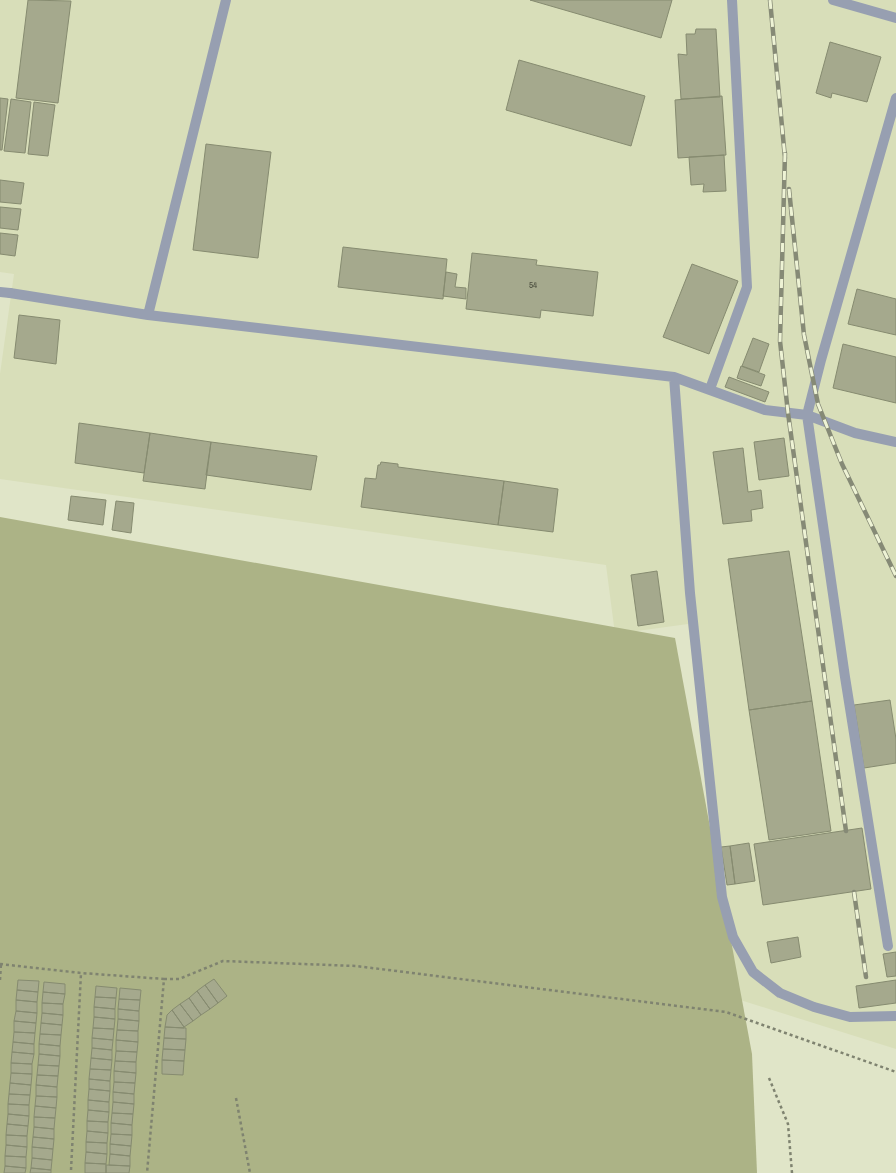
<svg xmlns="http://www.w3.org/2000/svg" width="896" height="1173" font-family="'Archivo Narrow',sans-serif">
<rect width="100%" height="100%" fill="#e0e5c8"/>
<path fill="#d8deb9" d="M0,0H896V1049L734,998L688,624L615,634L606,565L0,479V374L14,274L0,272Z"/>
<path fill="#acb386" d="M0,517L675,638L752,1054L757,1173H0Z"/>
<path fill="#a5a98d" stroke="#868b70" d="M28,0L71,1L58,103L16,98Z
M530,0H672L661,38Z
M696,29H716L720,97L681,99L678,54L687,55L686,34H695Z
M830,42L881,57L867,102L832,93L831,98L816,93Z
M519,60L645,96L631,146L506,110Z
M722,96L726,155L678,158L675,100Z
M0,98L8,99L2,150H0Z
M11,99L31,102L25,153L4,151Z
M34,102L55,105L48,156L28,154Z
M206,144L271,152L258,258L193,250Z
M724,155L726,191L703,192L704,184L691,185L689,157Z
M0,180L24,183L21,204L0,202Z
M0,207L21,209L18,230L0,228Z
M0,233L18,235L15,256L0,254Z
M343,247L447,259L443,299L338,287Z
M472,253L537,260L536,265L598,272L593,316L541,310L540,318L466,309Z
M692,264L738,281L709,354L663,337Z
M446,272L457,274L455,287L466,288V299L443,296Z
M857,289L896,299V335L848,324Z
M19,315L60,320L56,364L14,358Z
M753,338L769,344L759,372L742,366Z
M843,344L896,357V403L833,388Z
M741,366L765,375L761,386L737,378Z
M729,377L769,392L765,402L725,387Z
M79,423L150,433L144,473L75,463Z
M150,433L211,442L205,489L143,481Z
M784,438L789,476L759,480L754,442Z
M211,442L317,456L311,490L206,475Z
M743,448L748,492L761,490L763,508L751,510L752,521L723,524L713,452Z
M381,462L398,464V467L504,481L498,525L361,507L365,478L376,479L378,465H380Z
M504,481L558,489L553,532L498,525Z
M71,496L106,500L103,525L68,520Z
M116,501L134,503L131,533L112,530Z
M789,551L812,701L749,710L728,559Z
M657,571L664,622L638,626L631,575Z
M890,700L896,739V763L864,768L854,705Z
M812,701L831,831L769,840L749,710Z
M862,828L871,889L763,905L754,844Z
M749,843L755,881L735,884L730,846Z
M730,846L735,884L727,885L721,847Z
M798,937L801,957L771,963L767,942Z
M896,952V976L887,977L883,954Z
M214,979L227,996L218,1003L205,985Z
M18,980L39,981L38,992L17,990Z
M896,980V1003L859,1008L856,986Z
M44,982L65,984V994L43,992Z
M205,985L218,1003L210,1009L197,991Z
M96,986L117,988L116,998L95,997Z
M120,988L141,990L140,1000L119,999Z
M17,990L38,992L37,1002L16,1000Z
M197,991L210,1009L201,1015L189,998Z
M43,992L65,994L63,1004L42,1003Z
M95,997L116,998L115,1009L94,1007Z
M189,998L201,1015L193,1021L180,1004Z
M119,999L140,1000L139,1011L118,1009Z
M16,1000L37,1002V1013L16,1011Z
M42,1003L63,1004V1015L42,1013Z
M180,1004L193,1021L184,1027L172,1010Z
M94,1007L115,1009V1019L94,1017Z
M118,1009L139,1011V1021L118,1019Z
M172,1010L184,1027V1028L165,1027L167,1015Z
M16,1011L37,1013L36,1023L14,1021Z
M42,1013L63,1015L62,1025L41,1023Z
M94,1017L115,1019L114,1029L93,1028Z
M118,1019L139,1021L138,1031L117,1030Z
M14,1021L36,1023L35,1033L14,1032Z
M41,1023L62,1025L61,1035L40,1034Z
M165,1027L186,1028V1039L164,1038Z
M93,1028L114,1029L113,1040L92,1038Z
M117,1030L138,1031V1042L116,1040Z
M14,1032L35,1033L34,1044L13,1042Z
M40,1034L61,1035L60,1046L39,1044Z
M92,1038L113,1040L112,1050L92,1048Z
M164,1038L186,1039L185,1050L163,1049Z
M116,1040L138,1042L137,1052L116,1051Z
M13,1042L34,1044V1054L12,1052Z
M39,1044L60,1046V1056L39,1054Z
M92,1048L112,1050V1060L91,1058Z
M163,1049L185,1050L184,1061L162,1060Z
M116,1051L137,1052L136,1062L115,1061Z
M12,1052L34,1054L32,1064L11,1063Z
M39,1054L60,1056L59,1066L38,1065Z
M91,1058L112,1060L111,1070L90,1069Z
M162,1060L184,1061L183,1075L162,1074Z
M115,1061L136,1062V1073L114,1071Z
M11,1063L32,1064V1074L11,1073Z
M38,1065L59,1066L58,1076L37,1075Z
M90,1069L111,1070L110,1081L89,1079Z
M114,1071L136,1073L135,1083L114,1082Z
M11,1073L32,1074L31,1085L10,1083Z
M37,1075L58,1076L57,1087L36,1085Z
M89,1079L110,1081V1091L89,1089Z
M114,1082L135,1083L134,1094L113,1092Z
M10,1083L31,1085L30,1095L9,1094Z
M36,1085L57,1087V1097L36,1096Z
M89,1089L110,1091L109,1102L88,1100Z
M113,1092L134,1094V1104L113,1102Z
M9,1094L30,1095L29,1105L8,1104Z
M36,1096L57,1097L56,1108L35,1106Z
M88,1100L109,1102V1112L88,1110Z
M113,1102L134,1104L133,1114L112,1113Z
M8,1104L29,1105V1116L8,1114Z
M35,1106L56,1108L55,1118L34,1117Z
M88,1110L109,1112L108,1122L87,1121Z
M112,1113L133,1114L132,1125L111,1123Z
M8,1114L29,1116L28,1126L7,1124Z
M34,1117L55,1118L54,1129L34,1127Z
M87,1121L108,1122V1133L87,1131Z
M111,1123L132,1125V1135L111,1134Z
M7,1124L28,1126L27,1136L6,1135Z
M34,1127L54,1129V1139L33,1137Z
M87,1131L108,1133L107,1143L86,1142Z
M111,1134L132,1135L131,1146L110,1144Z
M6,1135L27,1136V1147L6,1145Z
M33,1137L54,1139L53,1149L32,1147Z
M86,1142L107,1143V1154L86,1152Z
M110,1144L131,1146L130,1156L110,1154Z
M6,1145L27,1147L26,1157L5,1156Z
M32,1147L53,1149L52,1160L32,1158Z
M86,1152L107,1154L106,1164L85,1163Z
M110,1154L130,1156V1166L109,1165Z
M5,1156L26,1157V1168L5,1166Z
M32,1158L52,1160L51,1170L31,1168Z
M85,1163L106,1164V1173H85Z
M106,1165L130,1166L129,1173H106Z
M5,1166L26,1168L25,1173H4Z
M31,1168L51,1170V1173H30Z"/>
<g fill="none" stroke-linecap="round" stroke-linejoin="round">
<path stroke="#7f8370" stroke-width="2.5" stroke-dasharray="3 3" stroke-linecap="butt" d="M0,964L81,973L164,979L147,1173
M164,979H179L223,961L356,966L726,1012L896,1072
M0,980L1,964
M769,1078L788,1124L792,1173
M236,1098L250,1173
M71,1170L81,973"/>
<path stroke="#979fb1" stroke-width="10" d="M833,0L896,18
M10,293L148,315L674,377L765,410L807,415L821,360L896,98
M148,315L226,0
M674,377L690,593L722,897L733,937L753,972L780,993L814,1007L850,1017L896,1016
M710,389L747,287L732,0
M888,946L845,677L807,415L855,433L896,442"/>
<path stroke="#979fb1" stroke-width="10" d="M0,292L10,293"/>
<g stroke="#868a76" stroke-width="4.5">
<path id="rail" d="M770,0L785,158
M785,153L780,341L788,413L846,831
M789,189L804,335L818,404L842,464L896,576
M854,892L866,977"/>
</g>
<use href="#rail" stroke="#eef3d5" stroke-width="3" stroke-dasharray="9" stroke-linecap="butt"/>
</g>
<g text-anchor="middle" stroke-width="3" stroke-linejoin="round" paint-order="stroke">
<g font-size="9" fill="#4a4d3e">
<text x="533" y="288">54</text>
</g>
</g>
</svg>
